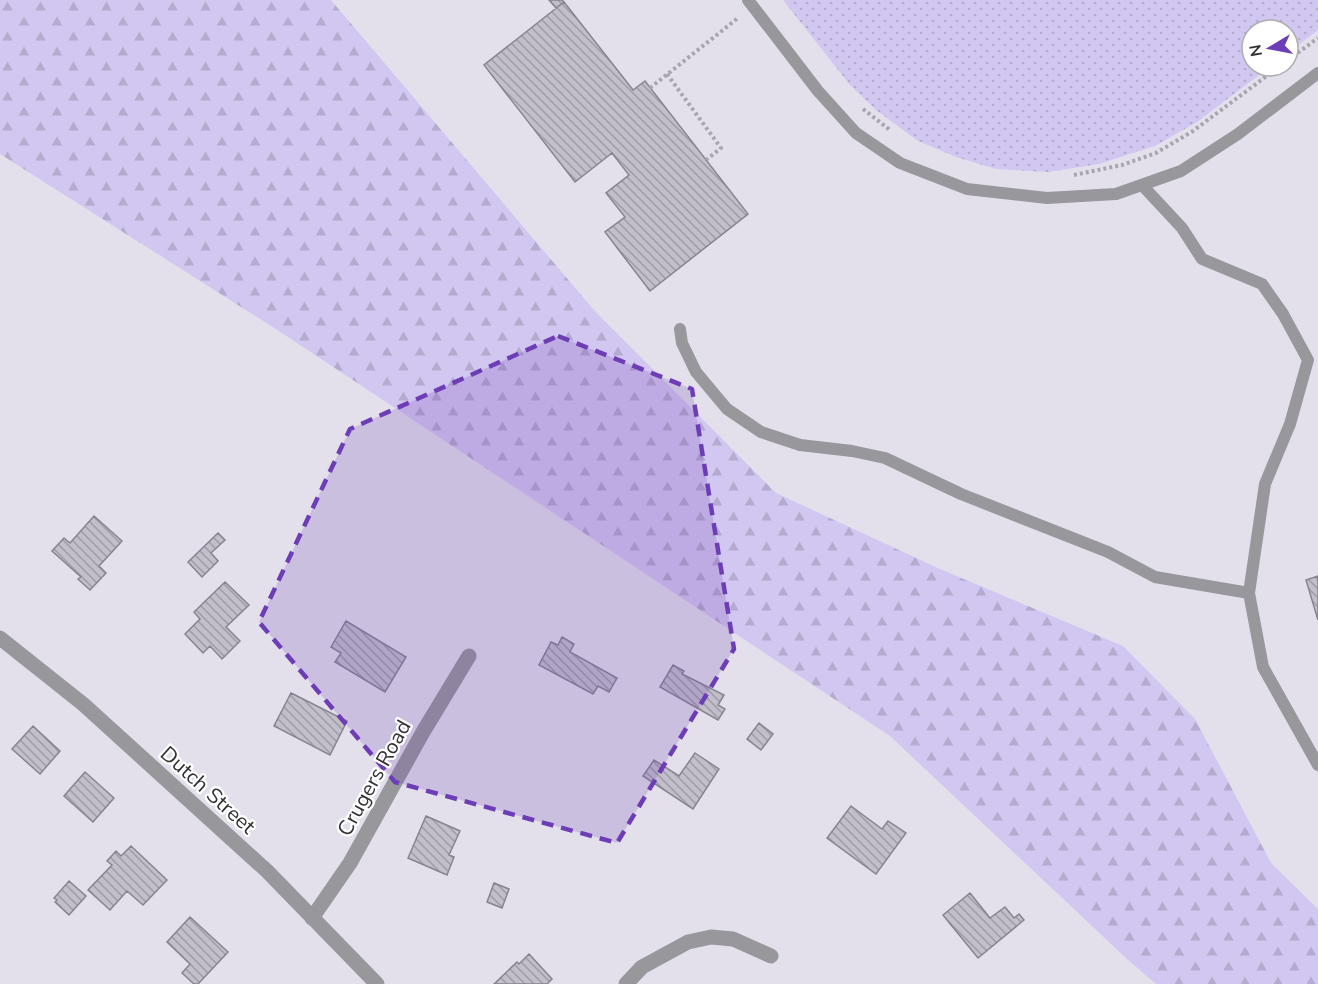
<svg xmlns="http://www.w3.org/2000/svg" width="1318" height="984" font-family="'Nunito Sans',sans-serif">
<defs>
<pattern id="grass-dots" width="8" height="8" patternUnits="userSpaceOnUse" patternTransform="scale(1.5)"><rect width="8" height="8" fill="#d2c7f1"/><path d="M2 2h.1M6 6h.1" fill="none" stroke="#b5abcf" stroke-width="1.8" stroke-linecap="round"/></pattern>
<pattern id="forest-firs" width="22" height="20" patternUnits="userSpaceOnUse" patternTransform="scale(1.5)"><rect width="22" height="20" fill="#d2c7f1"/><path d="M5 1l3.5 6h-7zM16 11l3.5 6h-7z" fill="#b5abcf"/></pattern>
<pattern id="building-back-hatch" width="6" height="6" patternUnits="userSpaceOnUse" patternTransform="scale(1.5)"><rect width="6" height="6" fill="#c2bfcb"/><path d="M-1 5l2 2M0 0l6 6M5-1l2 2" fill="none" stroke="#9e9ca6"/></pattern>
</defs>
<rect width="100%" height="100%" fill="#e3e0ec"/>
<path fill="url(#grass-dots)" d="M783,0H1318V30L1288,53V30H1252V66H1271L1197,122L1155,146L1099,164L1048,172L996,169L956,157L918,141L876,110L850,85Z"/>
<path fill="url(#forest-firs)" d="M0,0H331L593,309L776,493L940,569L1123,646L1195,719L1271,863L1318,909V984H1156L1127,959L890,736L282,333L0,154Z"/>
<path fill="url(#building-back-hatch)" stroke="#87848f" stroke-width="1.5" d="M549,0H562L564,2L556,8Z
M564,2L633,90L645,81L748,214L650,291L605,232L625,217L606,193L629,175L612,153L575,182L484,65Z
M94,516L122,541L99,566L106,573L90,590L78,579L81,577L52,551L64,538L70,543Z
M218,533L225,540L211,553L218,561L202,577L188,562Z
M1318,576V620L1306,580Z
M225,582L249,605L226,627L240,641L222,659L210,646L203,653L185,634L200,619L194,612Z
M346,621L406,657L385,692L335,662L341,653L331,647Z
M562,637L574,644L570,652L617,678L609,692L598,686L593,694L539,665L551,642L558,645Z
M673,665L684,671L682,674L724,695L718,705L725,709L718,720L660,687Z
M291,693L347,721L330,755L274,726Z
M759,723L773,734L761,750L747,739Z
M33,726L60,751L40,774L12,749Z
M695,753L719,769L693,809L643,776L654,760L679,776Z
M85,772L114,798L93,822L64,796Z
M851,806L882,829L888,821L906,833L876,874L827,838Z
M426,816L460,831L449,855L454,857L447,875L408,858Z
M131,846L167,880L143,905L127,891L110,910L88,890L112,865L107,861L116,851L121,856Z
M69,881L86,896L69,915L55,902L57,900L54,898Z
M494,883L509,889L502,908L487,902Z
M970,893L990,918L1005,907L1014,918L1019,914L1024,920L978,958L943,915Z
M190,917L228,952L198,984H194L182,973L190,964L167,942Z
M529,954L552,979L547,984H494L517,962L519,964Z"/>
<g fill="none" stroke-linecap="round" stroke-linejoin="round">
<path stroke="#a7a5ae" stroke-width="4" stroke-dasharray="3 3" stroke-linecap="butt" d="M1288,60L1318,38
M667,74L721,148L706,160
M650,88L738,18
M863,109L890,130
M1074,175L1122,165L1156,153L1193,131L1280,66"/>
<path stroke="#98979c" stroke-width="12" d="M748,0L818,91L856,133L900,163L967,189L1047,198L1116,194L1181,171L1238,134L1318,73
M1142,185L1182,228L1202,259L1262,284L1283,314L1308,360L1290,424L1265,484L1249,593L1263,667L1318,765
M680,329L682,343L696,372L727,409L761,432L800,445L852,451L885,458L961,494L1108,552L1155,577L1249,593"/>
<path stroke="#98979c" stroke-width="15" d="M312,918L350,863L423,732L469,656
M626,984L642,967L688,942L711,937L733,939L771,956"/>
<path stroke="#98979c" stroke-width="15" d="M0,638L83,704L267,871L377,984"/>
</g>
<path fill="#6d3db5" fill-opacity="0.2" stroke="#6d3db5" stroke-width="4.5" stroke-dasharray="12 8" stroke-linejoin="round" d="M558,336L692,389L734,649L617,843L395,782L259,622L350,429Z"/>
<g text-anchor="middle" stroke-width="4.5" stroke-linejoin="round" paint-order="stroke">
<g font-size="21" fill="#323135" stroke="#fff">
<text transform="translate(374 778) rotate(-61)" y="7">Crugers Road</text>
<text transform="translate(208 790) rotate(42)" y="7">Dutch Street</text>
</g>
</g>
<g transform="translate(1270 48) rotate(260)"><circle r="28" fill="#ffffff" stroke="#adadae" stroke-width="1.5"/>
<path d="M0-4.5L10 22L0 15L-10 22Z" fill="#6d3db5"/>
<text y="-9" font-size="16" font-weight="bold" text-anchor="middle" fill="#323135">N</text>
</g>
</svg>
